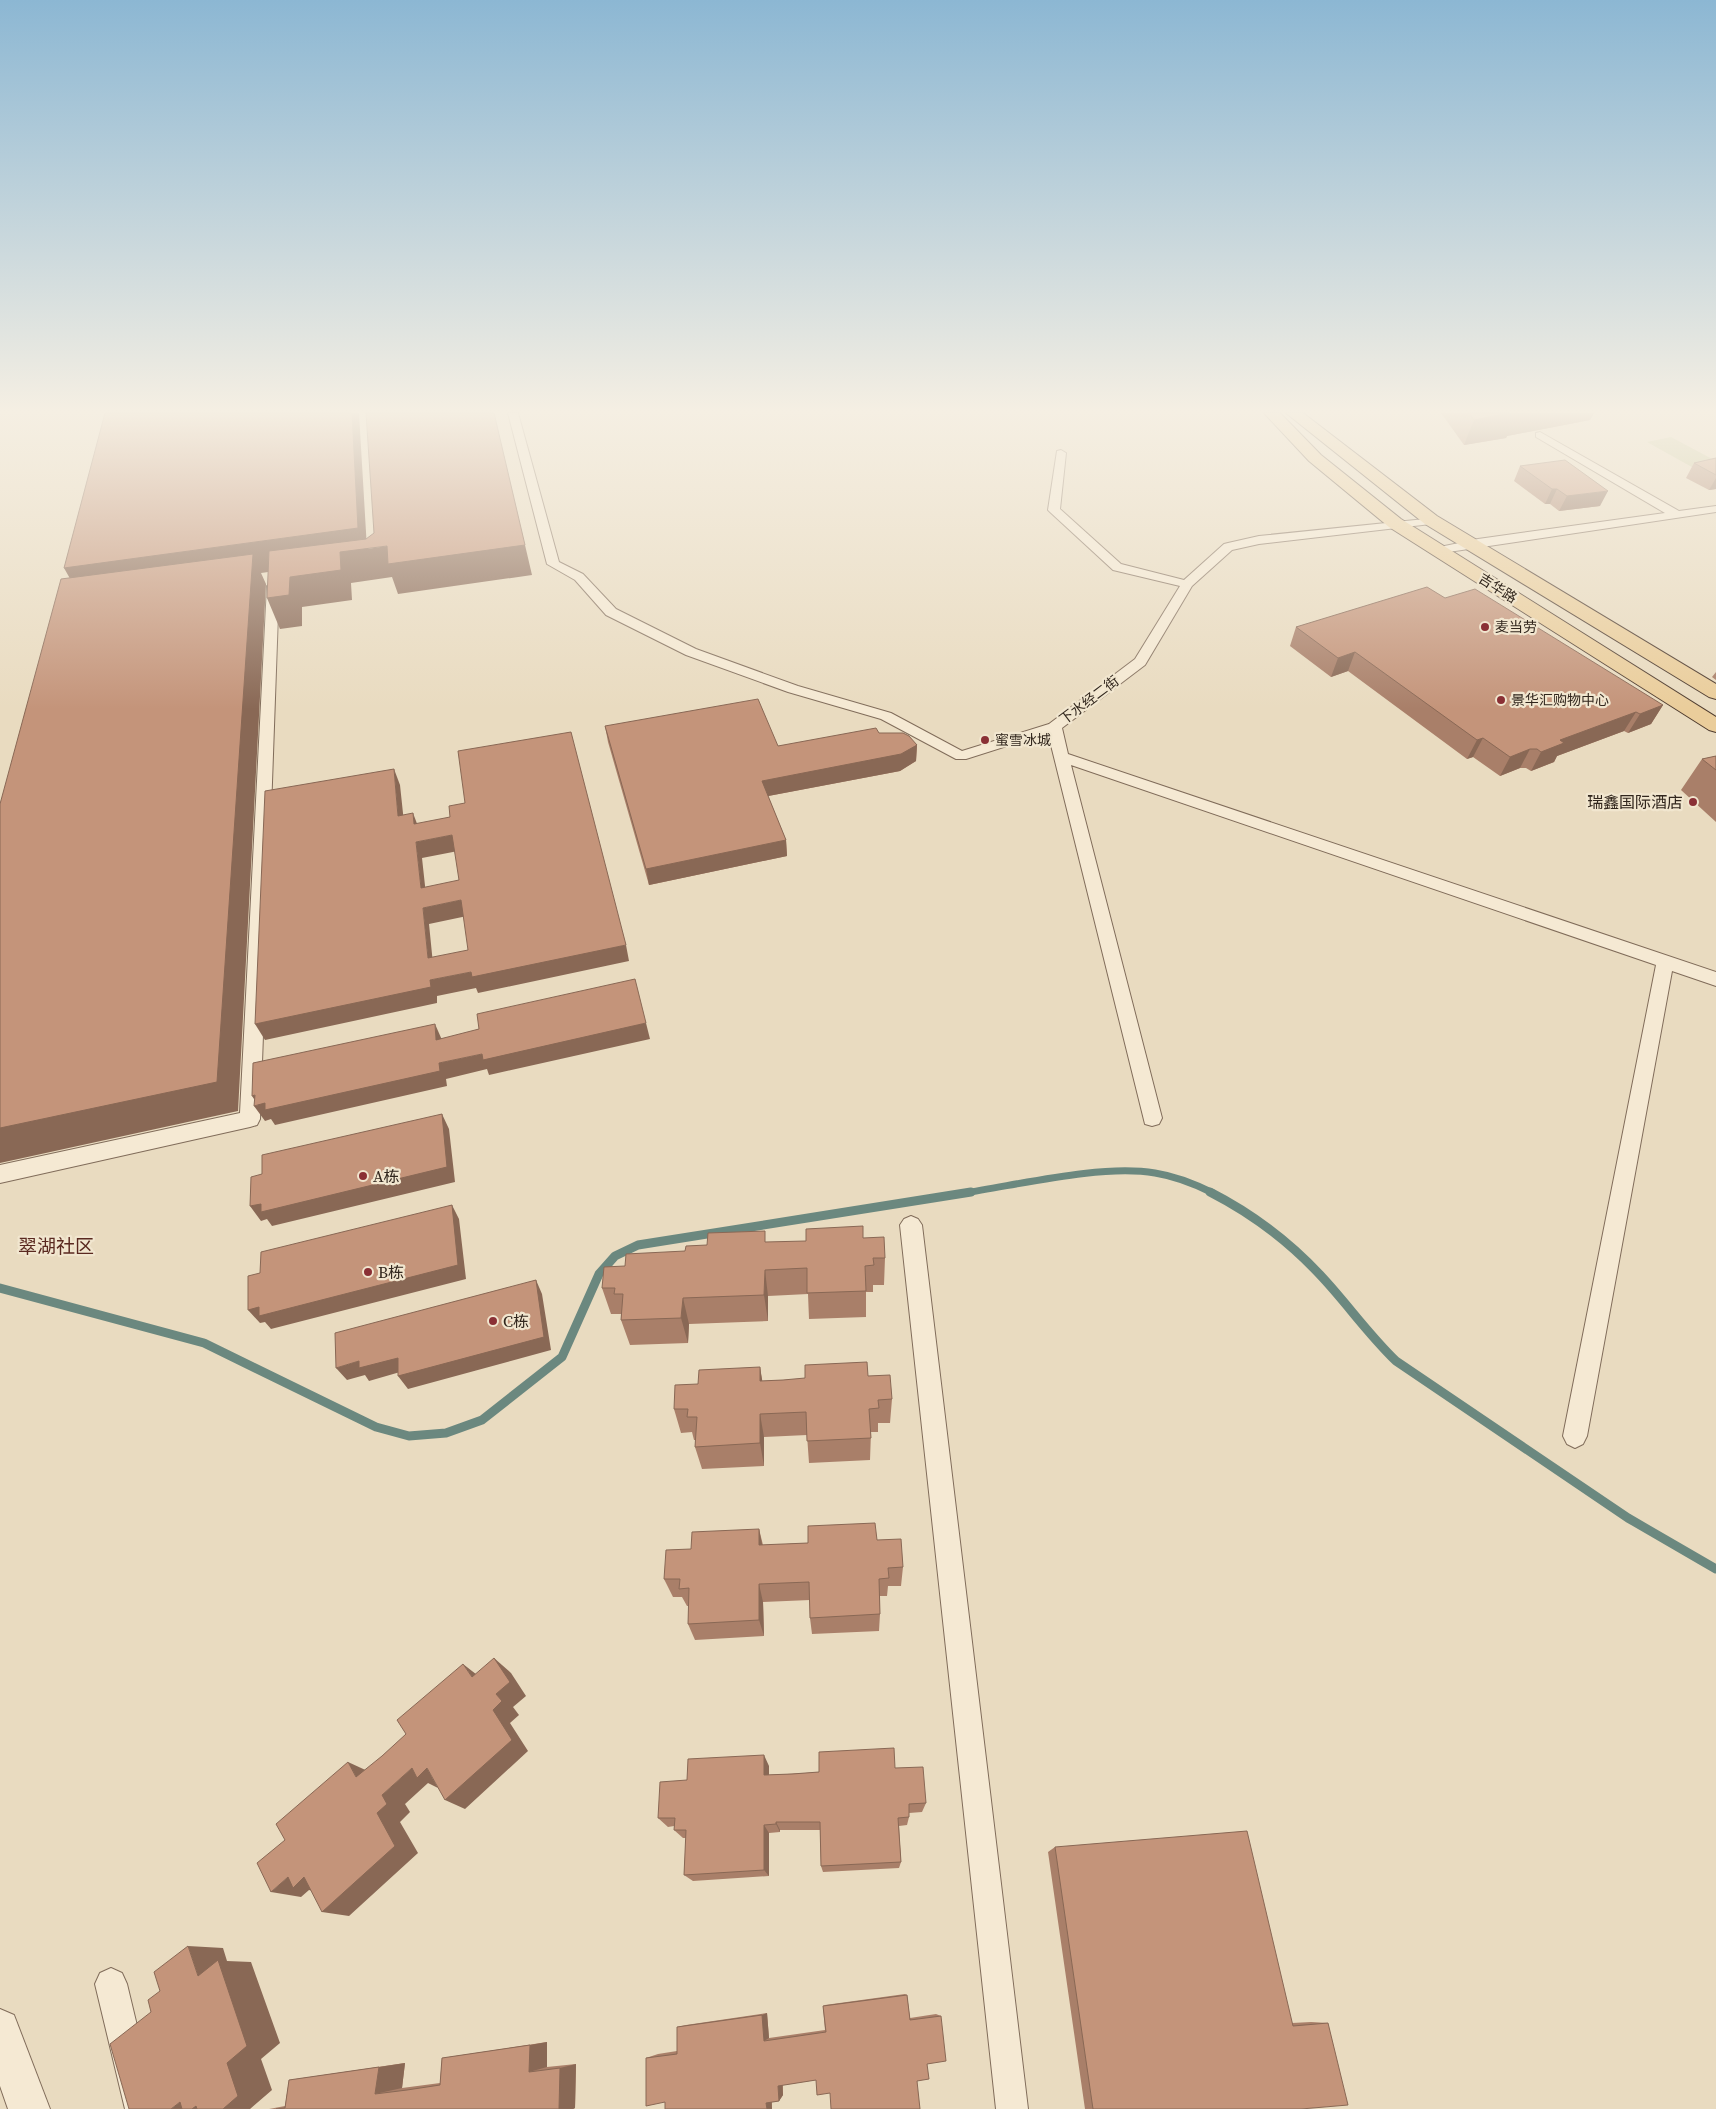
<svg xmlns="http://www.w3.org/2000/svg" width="1716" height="2109" font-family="'Source Serif 4','Noto Sans SC',serif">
<rect width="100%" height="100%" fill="#e9dbc0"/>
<path fill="#c3c696" d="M1671,437L1716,461L1699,471L1647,442Z"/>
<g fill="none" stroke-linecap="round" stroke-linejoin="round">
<path stroke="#6b887f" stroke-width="7" d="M964,1193C1018,1185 1101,1164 1155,1173C1174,1176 1195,1184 1213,1193"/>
<path stroke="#6b887f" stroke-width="9" d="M1210,1192C1253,1214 1290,1242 1323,1278C1348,1305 1369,1335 1396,1361L1628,1518L1716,1569
M0,1288L204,1343L376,1427L409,1436L446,1433L482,1420L562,1357L599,1274L615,1256L638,1245L971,1192"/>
<g stroke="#806c5a" stroke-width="2">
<path id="minor" d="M508,413H518L559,562L583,574L616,609L696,649L798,686L891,713L962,751L1049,724L1135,659L1180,586L1113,570L1050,512L1048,510L1057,451L1061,450L1066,453L1060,509L1121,564L1184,580L1224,544L1228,543L1259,536L1435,518V522L1431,524L1259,544L1232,550L1192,586L1145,665L1062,728L1068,754L1716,972V986L1672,971L1587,1436L1583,1444L1575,1448L1567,1444L1563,1436L1656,965L1071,765L1162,1118L1159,1124L1152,1126L1145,1124L1048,733L966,759H956L881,719L788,692L686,655L606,615L575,580L547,564Z
M1540,432L1679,511L1716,506V512L1435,554L1433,551L1435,548L1478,539L1665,513L1536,437V433Z
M273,582L279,586L260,1119L257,1125L250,1127L0,1183V1165L240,1113L267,586Z
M911,1216L918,1219L922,1225L1028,2109H996L900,1225L904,1219Z
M111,1968L122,1973L127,1984L157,2109H125L95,1984L100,1973Z"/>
</g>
<g stroke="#806c5a" stroke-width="2">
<path id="tertiary" d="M0,2009L14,2015L50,2109H8L0,2086Z"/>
</g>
<g stroke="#4e3b2e" stroke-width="2">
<path id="primary" d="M1264,413H1280L1321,455L1401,519L1716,717V732L1709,730L1389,527L1309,461Z
M1286,413H1303L1437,516L1716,684V699L1709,697L1425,524Z"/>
</g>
<use href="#minor" fill="#f5e9d3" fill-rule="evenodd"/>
<use href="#tertiary" fill="#f5e9d3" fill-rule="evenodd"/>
<use href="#primary" fill="#eacd9b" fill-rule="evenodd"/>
</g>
<path fill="#a97f69" d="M1441,413H1594L1590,420L1507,436L1506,438L1464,445Z
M1716,458V489L1709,490L1686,478L1694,463Z
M1520,466L1600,506L1559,511L1550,504H1545L1514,481Z
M1445,598L1663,705L1651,724L1628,733L1624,731L1557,756L1554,762L1531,771L1526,768H1520L1500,776L1473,757L1467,759L1348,671L1331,677L1290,646L1296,627Z
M1716,672V680L1712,677Z
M605,726L778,746L879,733L917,745L916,761L900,771L768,796L786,840L787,856L649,885L608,742Z
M1716,756V822L1681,790L1702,759Z
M863,1238L885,1258L884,1285H873V1292H866V1317L809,1319L808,1294L768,1296V1321L689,1324L688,1343L630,1345L621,1320V1314H611L602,1288L625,1266L685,1251Z
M760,1367L762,1381L868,1376L892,1399L890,1423H878V1432H871L870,1460L809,1463L807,1435L764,1437V1466L702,1469L695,1447L696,1440H694L692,1432L681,1433L674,1409L698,1384Z
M759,1529L763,1545L877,1540L903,1567L901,1586H888L887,1596H880V1614L879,1631L812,1634L810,1618V1600L763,1602L764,1636L695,1640L688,1624L689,1606H687L682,1597H673L664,1579Z
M769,1766V1775L895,1768L926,1803L922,1812L909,1813V1817L907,1825L899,1826L901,1862L899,1868L823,1872L821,1866L820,1830H780V1832L769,1833V1876L693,1881L684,1875L686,1838H683L674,1830V1826L668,1827L658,1818L687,1780Z
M1055,1847L1292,2023L1311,2022L1328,2023L1301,2109H1085L1048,1852Z
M905,1994L907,1995L910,2018L936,2014L941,2016L927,2064L830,2093L816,2080L783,2085V2095L779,2101L772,2102V2109H665V2102L646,2058L658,2054L677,2051V2027L686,2025L767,2013L769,2038L825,2030L823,2006L825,2005Z
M547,2042V2067L576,2064L575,2108L573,2109H269L285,2106L289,2080L405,2063L402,2088L440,2083L442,2058Z"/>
<path fill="#896855" d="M352,413H359L367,549L387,546L525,545L532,575L398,594L392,577L351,583L352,600L302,607V626L280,629L267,598L290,577L340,562L261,573L266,584L238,1111L0,1163V1128L81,598L64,568Z
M1510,413H1594L1590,420L1507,436L1506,438L1464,445L1474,420Z
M1716,478V489L1709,490Z
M1552,489H1557L1550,504H1545Z
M1608,491L1600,506L1559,511L1567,496Z
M1355,652L1348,671L1331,677L1338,658Z
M1663,705L1651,724L1628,733L1640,714Z
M1636,712L1624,731L1557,756L1554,762L1531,771L1541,752L1560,740Z
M1483,738L1473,757L1467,759L1477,740Z
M917,745L916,761L900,771L763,797L762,781Z
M1530,749L1520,768L1500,776L1510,757Z
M394,769L400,785L405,832L398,816Z
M413,813L419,829L414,824Z
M452,835L458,851L422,858L427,904L421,888L416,842Z
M786,840L787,856L649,885L646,869Z
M461,900L467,916L429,924L434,974L428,958L423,908Z
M626,945L629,961L478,993L476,988L437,996V1003L265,1040L255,1024L430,980L471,972Z
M646,1023L650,1039L489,1075L487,1069L446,1079L447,1086L275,1125L271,1119L265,1121L254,1106L258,1105L252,1096L439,1063L482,1054Z
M435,1024L442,1040H436Z
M442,1114L449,1129L455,1182L272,1226L267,1219L261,1221L250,1206Z
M452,1205L459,1219L466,1279L271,1329L265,1322L260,1323L248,1310Z
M765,1270L768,1296V1321L764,1295Z
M536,1280L542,1294L551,1350L408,1389L398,1376Z
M683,1298L689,1324L688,1343L681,1318Z
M398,1358L407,1370L369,1381L365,1375L347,1380L336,1368L359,1361Z
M760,1367L764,1391L760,1381Z
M760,1414L764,1437V1466L760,1443Z
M759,1529L763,1549L759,1545Z
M759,1584L763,1602L764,1636L759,1620Z
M494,1658L511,1673L526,1696L513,1707L519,1715L510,1723L528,1751L465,1809L445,1800L493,1710L496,1694Z
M463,1664L481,1678L472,1677Z
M764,1755L769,1766V1785L764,1775Z
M348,1762L372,1773L356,1777Z
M412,1768H427L438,1788L428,1783L405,1804L410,1812L400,1822L418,1853L349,1916L322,1912L377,1813L382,1795Z
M776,1822L780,1830V1832L776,1824Z
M764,1825L769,1833V1876L764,1870Z
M288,1877H304L321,1893L309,1890L301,1897L271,1892Z
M188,1946L223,1948L227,1961L251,1962L280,2043L261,2059L272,2090L250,2109H223L198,1976Z
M767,2013L769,2038L764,2041L762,2015Z
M547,2042V2067L529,2072L530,2045Z
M405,2063L402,2088L375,2094L379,2067Z
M576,2064L575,2108L573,2109H559L560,2068Z
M782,2080L783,2095L779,2101L778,2086Z
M771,2096L772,2109H767L766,2103Z
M180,2102L217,2109H171Z"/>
<path fill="#c4947a" stroke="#896855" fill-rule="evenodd" d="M105,413H352L358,528L64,568Z
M366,413H494L525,545L388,564L387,546L340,552L341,570L290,577L289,595L267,598L269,551L366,539L374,533Z
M1469,413H1510L1474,420Z
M1716,458V475L1694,463Z
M1565,460L1608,491L1567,496L1557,489H1552L1520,466Z
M253,554L217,1082L0,1128V804L61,579Z
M1427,587L1445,598L1475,589L1663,705L1640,714L1636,712L1560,740L1564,743L1541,752L1537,749H1530L1510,757L1483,738L1477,740L1355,652L1338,658L1296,627Z
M758,699L778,746L876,728L879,733H903L909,736L917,745L901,754L762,781L786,840L646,869L605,726Z
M571,732L626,945L472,977L471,972L430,980L431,987L255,1024L265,791L394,769L398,816L413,813L414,824L450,817L449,806L465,803L458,751ZM452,835L459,880L421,888L416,842ZM461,900L468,950L428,958L423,908Z
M1716,756V770L1702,759Z
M635,979L646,1023L483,1060L482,1054L439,1063L440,1071L265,1110V1103L254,1106L255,1095L252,1096L253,1063L435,1024L436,1040L479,1029L477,1014Z
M442,1114L447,1167L261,1212V1204L250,1206L251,1177L262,1174V1155Z
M452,1205L458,1265L259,1316V1307L248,1310V1276L260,1273L261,1252Z
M863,1226V1238L884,1237L885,1258H873L874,1265L865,1266L866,1291L807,1293V1268L765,1270L764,1295L683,1298L681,1318L621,1320L623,1294H614L615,1288H602L604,1267L625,1266L626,1254L685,1251L686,1246L707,1245L708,1233L765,1231V1242L806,1241V1229Z
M536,1280L544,1337L398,1376V1358L359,1368V1361L336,1368L335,1333Z
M867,1362L868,1376L890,1375L892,1399L878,1400L879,1408L869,1409L871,1438L807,1441L806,1412L760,1414V1443L695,1447L697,1417H687L688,1409H674L675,1385L698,1384L699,1370L760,1367V1381L783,1380L805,1378V1365Z
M875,1523L877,1540L901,1539L903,1567L888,1568L889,1578L879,1579L880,1614L810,1618L809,1582L759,1584V1620L688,1624L689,1588L679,1589L680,1579H664L666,1550L691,1549L692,1532L759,1529V1545L808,1543V1526Z
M494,1658L510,1682L496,1694L502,1701L493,1710L512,1740L445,1800L427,1768L417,1778L412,1768L382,1795L387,1804L377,1813L395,1846L322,1912L304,1877L293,1888L288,1877L271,1892L257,1863L285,1840L276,1824L348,1762L356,1777L382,1756L406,1734L397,1720L463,1664L472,1677Z
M894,1748L895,1768L923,1767L926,1803L909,1804V1817L898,1818L901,1862L821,1866L820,1822H776V1824L764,1825V1870L684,1875L686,1830H674L675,1818H658L660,1782L687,1780L688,1759L764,1755V1775L792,1774L819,1772V1752Z
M1247,1831L1293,2026L1328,2023L1348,2105L1301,2109H1093L1055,1847Z
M188,1946L198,1976L218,1960L247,2046L227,2063L238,2096L223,2109H197L196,2106L192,2109H182L180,2102L171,2109H129L110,2044L151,2012L148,2000L160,1991L154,1972Z
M907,1995L910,2020L941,2016L946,2061L927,2064L929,2079L917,2081L920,2109H831L830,2093L817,2095L816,2080L778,2086L779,2101L766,2103L767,2109H665V2102L646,2106V2058L677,2054V2027L762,2015L764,2041L826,2032L823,2006Z
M530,2045L529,2072L560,2068L559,2109H276L285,2108L289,2080L379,2067L375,2094L407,2090L440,2085L442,2058Z"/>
<linearGradient id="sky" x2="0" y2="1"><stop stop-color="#8cb7d3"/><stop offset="0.58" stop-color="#f5efe3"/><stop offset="1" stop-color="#f5efe3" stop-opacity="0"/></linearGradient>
<rect width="1716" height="709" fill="url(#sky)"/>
<g fill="#8a3035" stroke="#f1e6cf" stroke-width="2">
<circle cx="1485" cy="627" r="5"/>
<circle cx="1501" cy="700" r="5"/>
<circle cx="985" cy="740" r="5"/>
<circle cx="1693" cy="802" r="5"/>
<circle cx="363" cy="1176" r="5"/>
<circle cx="368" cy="1272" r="5"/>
<circle cx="493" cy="1321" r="5"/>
</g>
<g text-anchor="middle" stroke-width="4.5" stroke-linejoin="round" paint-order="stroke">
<g font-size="14" fill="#31261d" stroke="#f1e6cf">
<text transform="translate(1498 588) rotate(32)" y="5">吉华路</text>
<text transform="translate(1089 700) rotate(-37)" y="5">下水经二街</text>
</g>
<g font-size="14" fill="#31261d" stroke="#f1e6cf" text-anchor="start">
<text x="1495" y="632">麦当劳</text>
<text x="1511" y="705">景华汇购物中心</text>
<text x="995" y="745">蜜雪冰城</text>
</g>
<g font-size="16" fill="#31261d" stroke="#f1e6cf" text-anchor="start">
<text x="1683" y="808" text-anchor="end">瑞鑫国际酒店</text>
<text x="373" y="1182">A栋</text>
<text x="378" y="1278">B栋</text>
<text x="503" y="1327">C栋</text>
</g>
<g font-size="19" fill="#5a2920" stroke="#f1e6cf">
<text x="56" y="1253">翠湖社区</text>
</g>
</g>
</svg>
